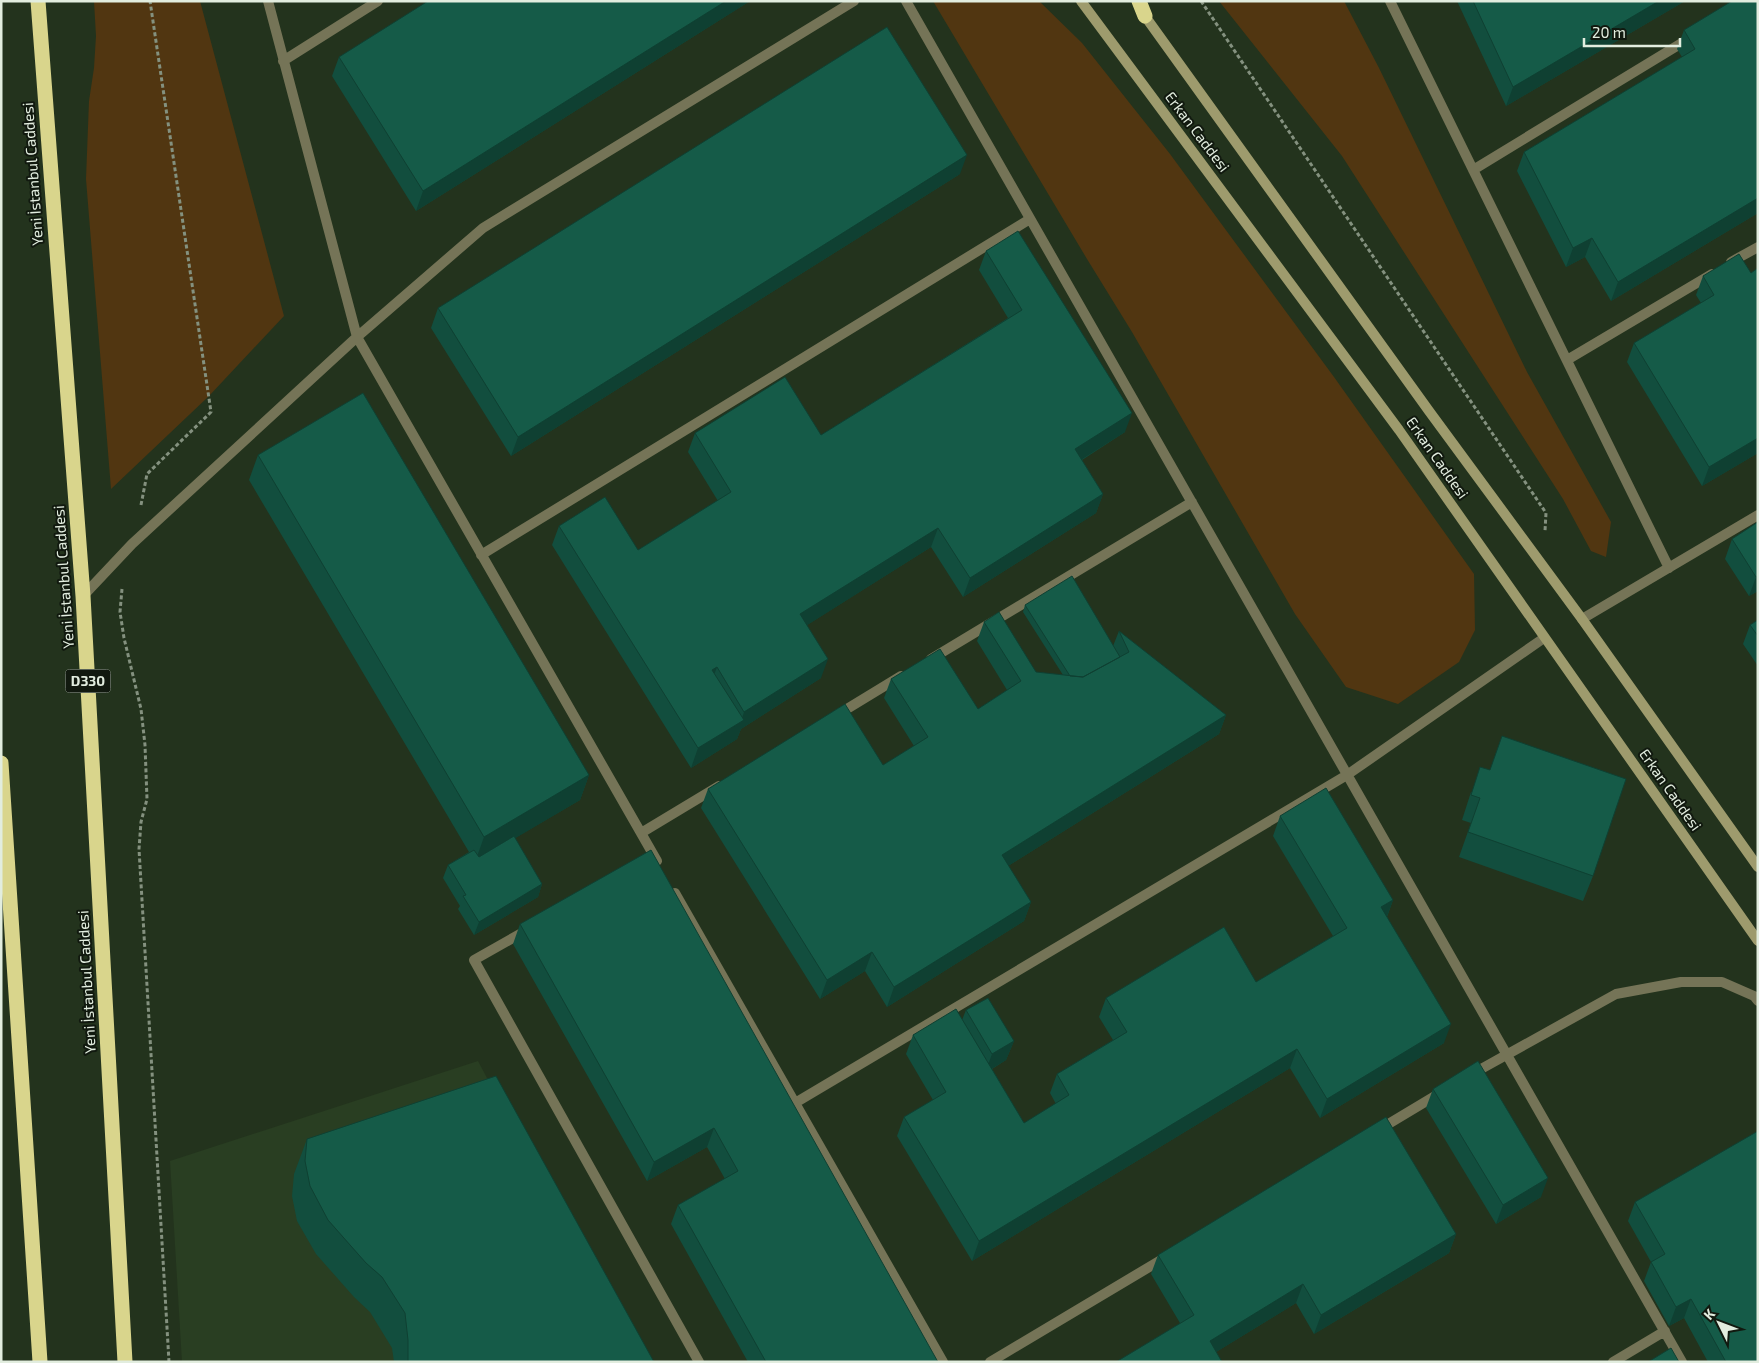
<svg xmlns="http://www.w3.org/2000/svg" width="1759" height="1363" font-family="'Exo 2',sans-serif">
<rect width="100%" height="100%" fill="#23331d"/>
<path fill="#293e22" d="M478,1061L638,1362H182L170,1161Z"/>
<path fill="#513611" d="M94,1H200L284,316L209,396L111,489L86,179L89,101L94,68L96,36Z
M933,1H1039L1082,43L1170,154L1334,377L1474,574L1475,630L1459,662L1398,704L1346,687L1295,614L1132,332L1087,259Z
M1219,1H1344L1379,68L1527,372L1611,522L1606,557L1591,551L1563,499L1342,156Z"/>
<g fill="none" stroke-linecap="round" stroke-linejoin="round">
<path stroke="#84917f" stroke-width="3" stroke-dasharray="4 2.5" stroke-linecap="butt" d="M1201,1L1546,513L1545,531
M141,505L147,474L211,412L150,1
M122,589L120,612L124,638L141,709L145,745L147,799L141,822L139,849L169,1362"/>
<path stroke="#757457" stroke-width="10" d="M268,1L357,337L657,861
M906,1L1682,1362
M1390,1L1669,568
M283,61L378,1
M1473,170L1690,38
M1731,262L1758,247
M1567,360L1712,274
M481,555L1030,219
M83,596L132,544L357,337L483,228L854,1
M1582,619L1758,515
M931,659L1192,502
M837,715L901,676
M641,833L719,786
M675,893L943,1362
M527,930L474,960L699,1362
M1472,1074L1616,994L1681,982H1722L1754,996L1758,1001
M795,1103L1347,775L1544,638
M1380,1129L1440,1093
M990,1362L1166,1257
M1613,1362L1665,1331"/>
<path stroke="#9e9b6d" stroke-width="10" d="M1081,1L1399,430L1758,941
M1142,12L1429,411L1582,619L1758,867"/>
<path stroke="#d9d58c" stroke-width="15" d="M38,1L83,596L125,1362
M1139,1L1145,16
M1,763L40,1362"/>
</g>
<path fill="#124e3e" d="M750,1L416,211L332,76L339,57Z
M1457,1H1685L1506,106Z
M1758,1V213L1611,301L1585,257L1566,267L1517,171L1524,152L1682,57L1677,49L1684,30Z
M960,174L511,456L431,328L438,308Z
M986,251L1125,432L1082,460L1103,494L1096,513L963,597L931,547L807,625L821,678L741,729L737,739L691,768L552,545L559,526L638,550L718,501L688,452L695,433L821,435L1008,318L979,270Z
M1758,268V453L1702,486L1627,362L1634,343L1701,303L1696,295L1703,276L1751,273Z
M258,455L589,775L580,800L515,838L542,884L538,897L474,935L458,909L460,906L443,878L448,865L469,852L249,480Z
M1758,522V591L1749,596L1725,559L1732,539Z
M1025,605L1113,646L1119,631L1226,715L1219,734L1008,866L1031,902L1024,921L887,1007L865,971L820,999L701,808L708,789L883,765L914,746L884,698L891,679L978,709L1007,690L977,641L984,622L1036,672L1063,675L1023,612Z
M1758,620V666L1743,644L1750,625Z
M1471,792L1593,876L1583,901L1459,857L1471,823L1462,820Z
M1280,816L1393,900L1387,917L1444,1043L1320,1118L1290,1068L972,1261L897,1136L904,1117L933,1100L906,1054L913,1035L962,1020L966,1010L1014,1041L1006,1060L992,1069L1024,1123L1056,1104L1050,1093L1057,1074L1113,1040L1099,1017L1106,998L1256,982L1333,936L1273,836Z
M520,924L938,1362H748L671,1224L678,1205L725,1179L707,1147L647,1181L513,944Z
M1433,1089L1541,1197L1496,1224L1426,1108Z
M307,1139L654,1362H394L392,1348L370,1312L354,1297L316,1254L297,1221L292,1196L294,1174Z
M1635,1202L1758,1362H1708L1684,1318L1669,1326L1644,1281L1651,1262L1628,1221Z
M1456,1234L1449,1253L1314,1334L1296,1303L1216,1352L1180,1323L1151,1274L1158,1255Z"/>
<path fill="#0f4032" d="M726,1H750L416,211L423,191Z
M1659,1H1685L1506,106L1513,87Z
M967,155L960,174L511,456L518,437Z
M1758,198V213L1611,301L1618,282Z
M1592,238L1585,257L1566,267L1573,248Z
M1132,413L1125,432L1068,468L1075,449Z
M1758,438V453L1702,486L1709,467Z
M1103,494L1096,513L963,597L970,578Z
M938,528L931,547L793,634L800,614Z
M1758,576V591L1749,596L1756,577Z
M828,659L821,678L741,729L737,739L691,768L698,748L741,722L744,712Z
M717,667L710,686L712,670Z
M1226,715L1219,734L995,874L1002,855Z
M589,775L580,800L475,862L484,837Z
M542,884L538,897L474,935L479,922Z
M1393,900L1386,919L1381,907Z
M1031,902L1024,921L887,1007L894,987Z
M872,952L865,971L820,999L827,980Z
M1451,1024L1444,1043L1320,1118L1327,1099Z
M1014,1041L1006,1060L985,1073L992,1054Z
M1297,1049L1290,1068L972,1261L979,1241Z
M714,1128L707,1147L647,1181L654,1162Z
M1548,1178L1541,1197L1496,1224L1503,1205Z
M1456,1234L1449,1253L1314,1334L1321,1315Z
M1303,1284L1296,1303L1203,1360L1210,1341Z
M1691,1299L1684,1318L1669,1326L1676,1307Z"/>
<path fill="#155b48" stroke="#0f4032" d="M428,1H726L423,191L339,57Z
M1473,1H1659L1513,87Z
M1732,1H1758V198L1618,282L1592,238L1573,248L1524,152L1695,49L1684,30Z
M887,27L967,155L518,437L438,308Z
M1018,231L1132,413L1075,449L1103,494L970,578L938,528L800,614L828,659L744,712L717,667L712,670L744,720L698,748L559,526L605,497L638,550L731,492L695,433L785,377L821,435L1022,310L986,251Z
M1739,254L1751,273L1758,268V438L1709,467L1634,343L1714,295L1703,276Z
M363,393L589,775L484,837L258,455Z
M1758,522V576L1756,577L1732,539Z
M1072,576L1120,657L1083,677L1070,676L1025,605Z
M999,612L1036,672L1083,677L1129,652L1119,631L1226,715L1002,855L1031,902L894,987L872,952L827,980L708,789L845,704L883,765L928,737L891,679L940,649L978,709L1021,681L984,622Z
M1758,620V636L1750,625Z
M1502,736L1626,779L1593,876L1468,832L1480,798L1471,795L1480,767L1490,770Z
M1326,788L1393,900L1381,907L1451,1024L1327,1099L1297,1049L979,1241L904,1117L946,1092L913,1035L956,1009L1024,1123L1069,1095L1057,1074L1127,1032L1106,998L1224,927L1256,982L1347,928L1280,816Z
M514,836L542,884L479,922L463,896L466,895L448,865L474,850L479,857Z
M651,850L938,1362H766L678,1205L738,1171L714,1128L654,1162L520,924Z
M988,998L1014,1041L992,1054L966,1010Z
M1478,1061L1548,1178L1503,1205L1433,1089Z
M496,1076L654,1362H408V1340L405,1313L382,1277L366,1263L328,1220L310,1186L305,1161L307,1139Z
M1386,1117L1456,1234L1321,1315L1303,1284L1210,1341L1222,1362H1116L1194,1315L1158,1255Z
M1758,1131V1362H1726L1691,1299L1676,1307L1651,1262L1665,1254L1635,1202Z
M1671,1348L1679,1362H1648Z"/>
<g text-anchor="middle" stroke-width="4" stroke-linejoin="round" paint-order="stroke">
<rect fill="#11190f" stroke="#a3ada1" stroke-width="1" x="65.5" y="669.5" width="45" height="23" rx="4"/>
<g font-size="14" font-weight="bold" fill="#e2eddf">
<text x="88" y="686">D330</text>
</g>
<g font-size="15" fill="#e2eddf" stroke="#11190f">
<text transform="translate(1197 132) rotate(53)" y="5">Erkan Caddesi</text>
<text transform="translate(33 174) rotate(-94)" y="5">Yeni İstanbul Caddesi</text>
<text transform="translate(1437 458) rotate(55)" y="5">Erkan Caddesi</text>
<text transform="translate(64 577) rotate(-94)" y="5">Yeni İstanbul Caddesi</text>
<text transform="translate(1670 790) rotate(55)" y="5">Erkan Caddesi</text>
<text transform="translate(87 982) rotate(-93)" y="5">Yeni İstanbul Caddesi</text>
</g>
</g>
<rect width="1759" height="1363" fill="none" stroke="#e2eddf" stroke-width="5"/>
<g transform="translate(1719 1323) rotate(312)" stroke="#11190f" stroke-width="4" paint-order="stroke">
<path d="M0-4L9 19L0 12L-9 19Z" fill="#e2eddf"/>
<text y="-8" font-size="14" font-weight="bold" text-anchor="middle" fill="#e2eddf">K</text>
</g>
<path d="M1584 38v8h96v-8" fill="none" stroke="#e2eddf" stroke-width="2.5"/>
<text x="1592" y="38" font-size="15" fill="#e2eddf" stroke="#11190f" stroke-width="4" paint-order="stroke">20 m</text>
</svg>
